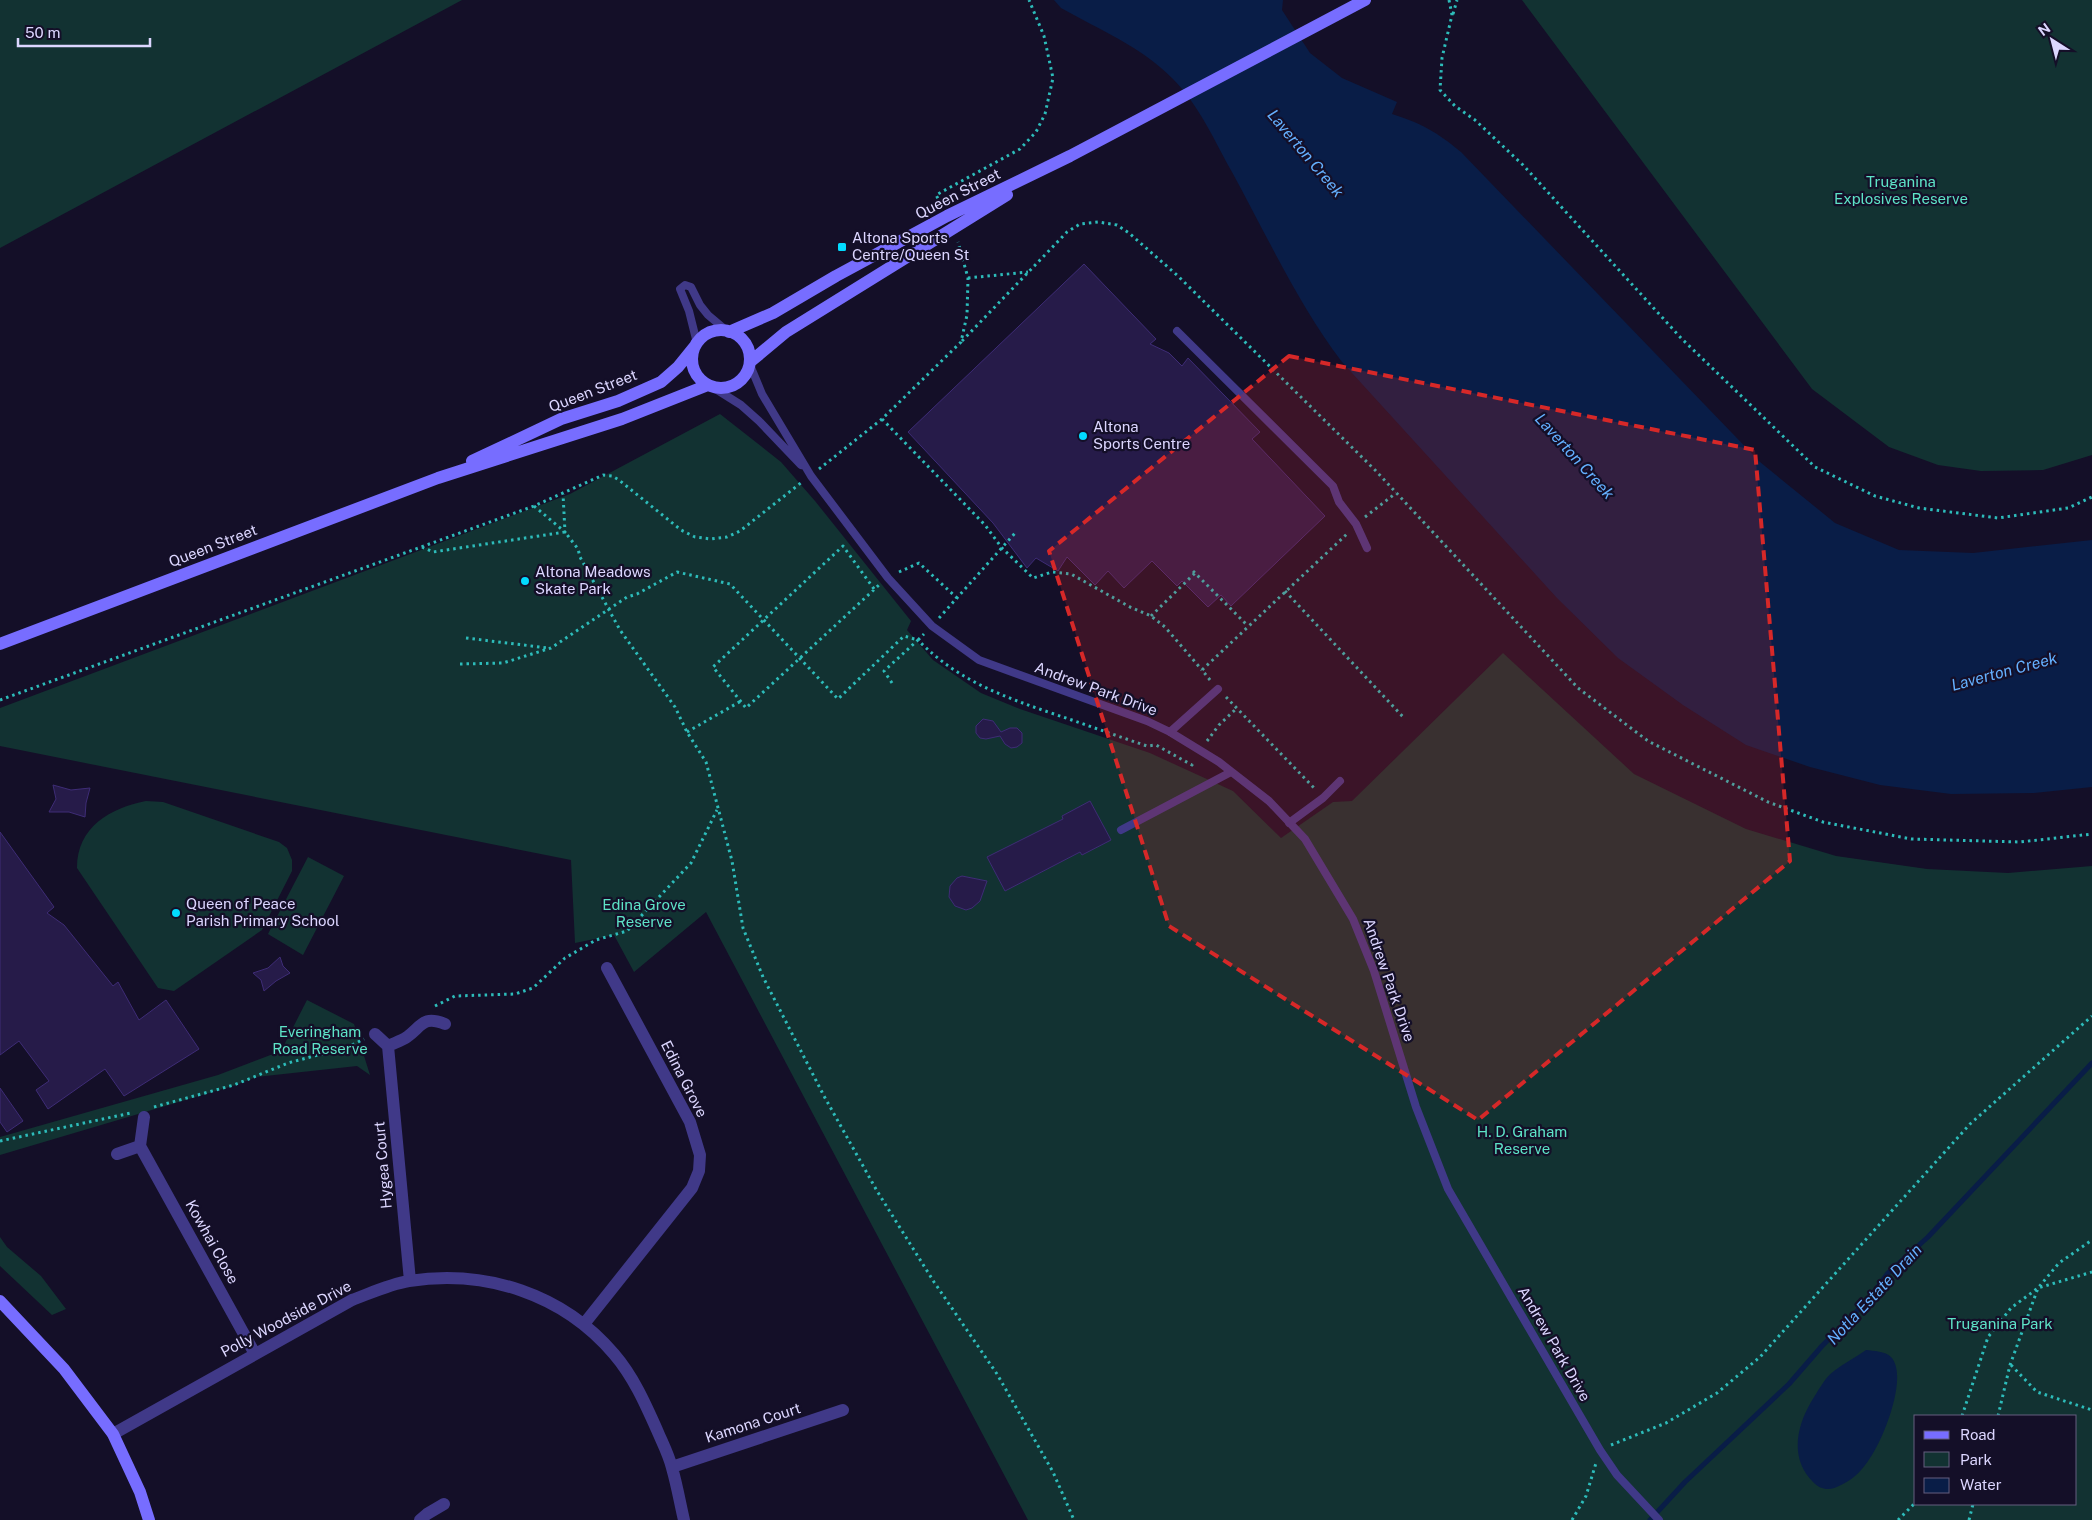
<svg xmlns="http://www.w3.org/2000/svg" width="2092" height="1520" font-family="'Public Sans',sans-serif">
<rect width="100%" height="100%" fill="#140f28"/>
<path fill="#123232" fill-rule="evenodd" d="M0,0H462L0,248Z
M1522,0H2092V455L2043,470L1981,471L1938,465L1889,447L1812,389Z
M720,414L781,462L815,501L911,621L907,630L933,660L981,693L1020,709L1150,753L1233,791L1281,838L1333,802L1352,801L1503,653L1634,774L1746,829L1836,856L1927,869L2008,873L2092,866V1520H1028L706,912L634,972L614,935L575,943L571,860L0,746V708L570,494ZM1916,1416H2076V1504H1916Z
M146,801L163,802L279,842L287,848L292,860V871L262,930L174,991L158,988L77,868C77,827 110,808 146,801Z
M308,857L344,876L303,955L268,934Z
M307,1000L354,1024L370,1075L357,1066L256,1077L236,1085L0,1155V1137L218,1075L281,1051Z
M0,1237L7,1247L41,1276L66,1309L52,1315L0,1266Z"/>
<path fill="#091d47" d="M1054,0H1283L1282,10L1310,53L1342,78L1397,102L1392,114C1421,123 1437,132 1461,152L1760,462L1835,523L1899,550L1973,553L2092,540V787L2034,793L1951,794L1880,785L1810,767L1746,745L1683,705L1618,658L1557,598L1342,362C1298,304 1267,236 1232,172C1214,140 1199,105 1173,79C1142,47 1100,30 1061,8Z
M1866,1350C1874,1351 1885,1351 1891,1357C1909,1376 1883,1440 1870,1458C1864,1468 1854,1479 1843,1484C1832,1490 1823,1492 1813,1482C1790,1459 1796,1428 1811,1402C1817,1393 1825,1377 1834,1371C1844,1363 1855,1358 1866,1350Z"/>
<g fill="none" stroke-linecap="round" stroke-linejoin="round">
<path stroke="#091d47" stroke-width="5" d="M1650,1520L1685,1482L1789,1384L1822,1346L1868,1300L1888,1273L1928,1237L2092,1063"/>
</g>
<path fill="#261b49" stroke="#3e2c76" d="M1084,264L1156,339L1150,344L1169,353L1182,366L1188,358L1260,432L1252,439L1325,516L1231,606L1221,595L1208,607L1182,581L1177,586L1152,561L1124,588L1108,571L1095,585L1067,557L1058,571L1036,558L1027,568L993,523L908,432Z
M983,719L993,721L1001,732L1010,728H1017L1022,733V743L1017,747L1011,748L1005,744L1000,736L986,739L980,738L976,733V726Z
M53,785L71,790L90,788L86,803L85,817L69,812H49L56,799Z
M1090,801L1111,840L1082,855L1080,852L1005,891L987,857L1063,819L1062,816Z
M0,832L54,907L47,913L64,925L113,986L118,982L139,1020L166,1000L199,1049L124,1096L105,1069L48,1109L36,1090L49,1081L19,1041L0,1055Z
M962,876L987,881L980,901L972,908L966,910L955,906L949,897L950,886L957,878Z
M280,957L283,966L290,973L276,981L264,991L261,980L253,973L268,968Z
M0,1088L23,1121L7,1132L0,1122Z"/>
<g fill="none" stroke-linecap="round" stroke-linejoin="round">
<path stroke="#2dbcba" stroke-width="3" stroke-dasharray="2.5 4" stroke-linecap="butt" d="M1449,0L1452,15L1442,58L1440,90L1455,106L1475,120L1523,165L1681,338L1815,467L1875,496L1919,508L1998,518L2068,508L2092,497
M1453,14L1457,0
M941,204L936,195L1020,149L1036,132L1045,114L1053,78L1044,36L1029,0
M968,278L1028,272
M962,341L1067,232L1080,224L1098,222L1117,225L1129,233L1178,276L1375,470L1578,688L1648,741L1768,802L1823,822L1911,839L2020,842L2092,834
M882,419L985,525L1002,548L1033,578L1052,572L1071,574L1130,607L1151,616L1165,627L1202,670
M819,469L882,419L961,342L967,315L968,278L958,242
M534,506L565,532L563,494
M1365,517L1396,493
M422,547L433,552L565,532L578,549L580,557L620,630L675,707L687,732L706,762L732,861L743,928L763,977L824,1096L877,1191L934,1282L997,1374L1053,1472L1074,1520
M1193,571L1248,626
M899,572L919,563L957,598
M874,589L843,546L713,667L746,708L879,585
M1285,591L1405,719
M1151,616L1195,573
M939,618L1016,532
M466,638L548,648
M460,664L503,663L551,648L627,597L637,594L677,572L730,584L838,699L904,636L918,640L924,634
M1210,680L1202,670L1348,533
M892,683L884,671L918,640C958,681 1004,697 1057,715C1087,725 1117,736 1147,746L1156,745L1192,765L1194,761
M1226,697L1316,790
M0,700L534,506L603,475L612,476L619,480L681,530L695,537L711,539L727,537L740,531L802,482
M687,732L741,701
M1207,741L1219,725L1237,708
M435,1006L455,996L515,994L533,988L565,958L596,940L627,931L691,863L717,810
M154,1107L234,1085L288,1063L348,1047L364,1039
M0,1141L131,1113
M2011,1365L2037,1392L2092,1410
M1962,1416L1988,1337L2011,1308L2038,1288L2092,1272
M1998,1416L2010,1365L2038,1288L2059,1263L2092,1240
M1611,1445L1666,1423L1717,1393L1760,1357L1970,1124L2092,1016
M1572,1520L1586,1496L1596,1463
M1898,1520L1916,1502
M1969,1520L1973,1504"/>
<path stroke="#403988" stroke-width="8" d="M1177,331L1333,486L1339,502L1356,524L1367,548
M697,343L689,311L680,289L685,285L691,287L700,305L708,315L727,331
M750,365L762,394L811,476L888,578L932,626L979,660L1147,721L1170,732L1219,762L1269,801L1305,839L1353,919L1374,971L1416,1107L1448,1189L1600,1450L1617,1475L1659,1520
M714,388L741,405L759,421L801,465
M1170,732L1218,689
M1289,823L1323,798L1340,781
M1121,830L1231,772"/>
<path stroke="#403988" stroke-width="12" d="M375,1034L388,1046C394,1043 401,1041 407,1037C422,1026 423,1015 445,1024
M388,1046L410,1281
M140,1146L255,1354
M117,1154L140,1146L144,1117
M584,1324L692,1188L699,1171L700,1155L690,1122L607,968
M113,1434L352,1300C371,1293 390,1284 409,1281C486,1269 563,1294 614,1354C633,1376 645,1403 657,1430C662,1442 669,1455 672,1468C677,1485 680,1503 684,1520
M672,1467L843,1410
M420,1520L427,1514L444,1504"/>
<path stroke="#776dff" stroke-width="12" d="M692 359a29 29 0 1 1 58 0a29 29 0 1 1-58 0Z
M729,332L773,313L836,276L947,216L1070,156L1365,0
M750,362L786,332L1007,195
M472,461L561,419L618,401L661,382L678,367L695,346
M0,644L438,478L622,419L708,385
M0,1301L64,1369L113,1434L140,1492L149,1520"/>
</g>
<path fill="#d62828" fill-opacity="0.2" stroke="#d62828" stroke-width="4" stroke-dasharray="10 6" stroke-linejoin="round" d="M1289,356L1755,450L1790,861L1478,1120L1169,926L1049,551Z"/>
<g fill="#02dbff" stroke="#140f28" stroke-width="2">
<rect x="837" y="242" width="10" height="10" rx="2.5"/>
<circle cx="1083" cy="436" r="5"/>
<circle cx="525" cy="581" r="5"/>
<circle cx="176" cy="913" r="5"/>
</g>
<g text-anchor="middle" stroke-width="4.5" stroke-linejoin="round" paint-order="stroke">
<g font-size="15" fill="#5ee3c7" stroke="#140f28">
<text x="1901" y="187">Truganina<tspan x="1901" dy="17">Explosives Reserve</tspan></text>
<text x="644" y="910">Edina Grove<tspan x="644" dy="17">Reserve</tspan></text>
<text x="320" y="1037">Everingham<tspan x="320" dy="17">Road Reserve</tspan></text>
<text x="1522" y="1137">H. D. Graham<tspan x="1522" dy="17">Reserve</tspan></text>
<text x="2000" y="1329">Truganina Park</text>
</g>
<g font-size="15" fill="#dcd6ff" stroke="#140f28">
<text transform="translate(958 194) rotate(-27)" y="5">Queen Street</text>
<text transform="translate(593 391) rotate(-21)" y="5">Queen Street</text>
<text transform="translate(213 546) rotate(-21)" y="5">Queen Street</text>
<text transform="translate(1096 689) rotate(20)" y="5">Andrew Park Drive</text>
<text transform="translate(1389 980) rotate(71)" y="5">Andrew Park Drive</text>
<text transform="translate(684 1079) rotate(63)" y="5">Edina Grove</text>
<text transform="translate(383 1165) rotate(-95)" y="5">Hygea Court</text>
<text transform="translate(212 1242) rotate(61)" y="5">Kowhai Close</text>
<text transform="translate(286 1319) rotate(-28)" y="5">Polly Woodside Drive</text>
<text transform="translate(1554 1344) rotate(60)" y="5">Andrew Park Drive</text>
<text transform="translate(753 1423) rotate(-18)" y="5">Kamona Court</text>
</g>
<g font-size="15" fill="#dcd6ff" stroke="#140f28" text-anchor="start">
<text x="852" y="243">Altona Sports<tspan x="852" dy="17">Centre/Queen St</tspan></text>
<text x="1093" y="432">Altona<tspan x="1093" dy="17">Sports Centre</tspan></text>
<text x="535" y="577">Altona Meadows<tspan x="535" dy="17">Skate Park</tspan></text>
<text x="186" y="909">Queen of Peace<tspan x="186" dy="17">Parish Primary School</tspan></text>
</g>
<g font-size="16" font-style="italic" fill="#64b0ff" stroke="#140f28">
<text transform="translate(1306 153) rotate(50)" y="6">Laverton Creek</text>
<text transform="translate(1575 456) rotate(48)" y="6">Laverton Creek</text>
<text transform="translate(2004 671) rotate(-15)" y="6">Laverton Creek</text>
<text transform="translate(1874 1294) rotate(-47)" y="6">Notla Estate Drain</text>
</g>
</g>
<rect x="1914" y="1415" width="162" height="90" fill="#140f28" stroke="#645f7e"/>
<rect x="1924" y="1431" width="25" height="8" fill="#776dff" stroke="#645f7e"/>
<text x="1960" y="1440" font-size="15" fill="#dcd6ff">Road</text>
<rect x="1924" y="1452" width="25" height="15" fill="#123232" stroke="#645f7e"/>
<text x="1960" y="1465" font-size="15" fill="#dcd6ff">Park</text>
<rect x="1924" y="1478" width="25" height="15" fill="#091d47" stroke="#645f7e"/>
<text x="1960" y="1490" font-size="15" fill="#dcd6ff">Water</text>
<g transform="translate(2052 40) rotate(324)" stroke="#140f28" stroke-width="4" paint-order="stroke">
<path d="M0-4L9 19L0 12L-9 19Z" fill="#dcd6ff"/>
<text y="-8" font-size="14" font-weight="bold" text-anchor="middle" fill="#dcd6ff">N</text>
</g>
<path d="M18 38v8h132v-8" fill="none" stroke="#dcd6ff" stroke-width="2.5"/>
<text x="25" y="38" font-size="15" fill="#dcd6ff" stroke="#140f28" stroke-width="4" paint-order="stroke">50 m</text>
</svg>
